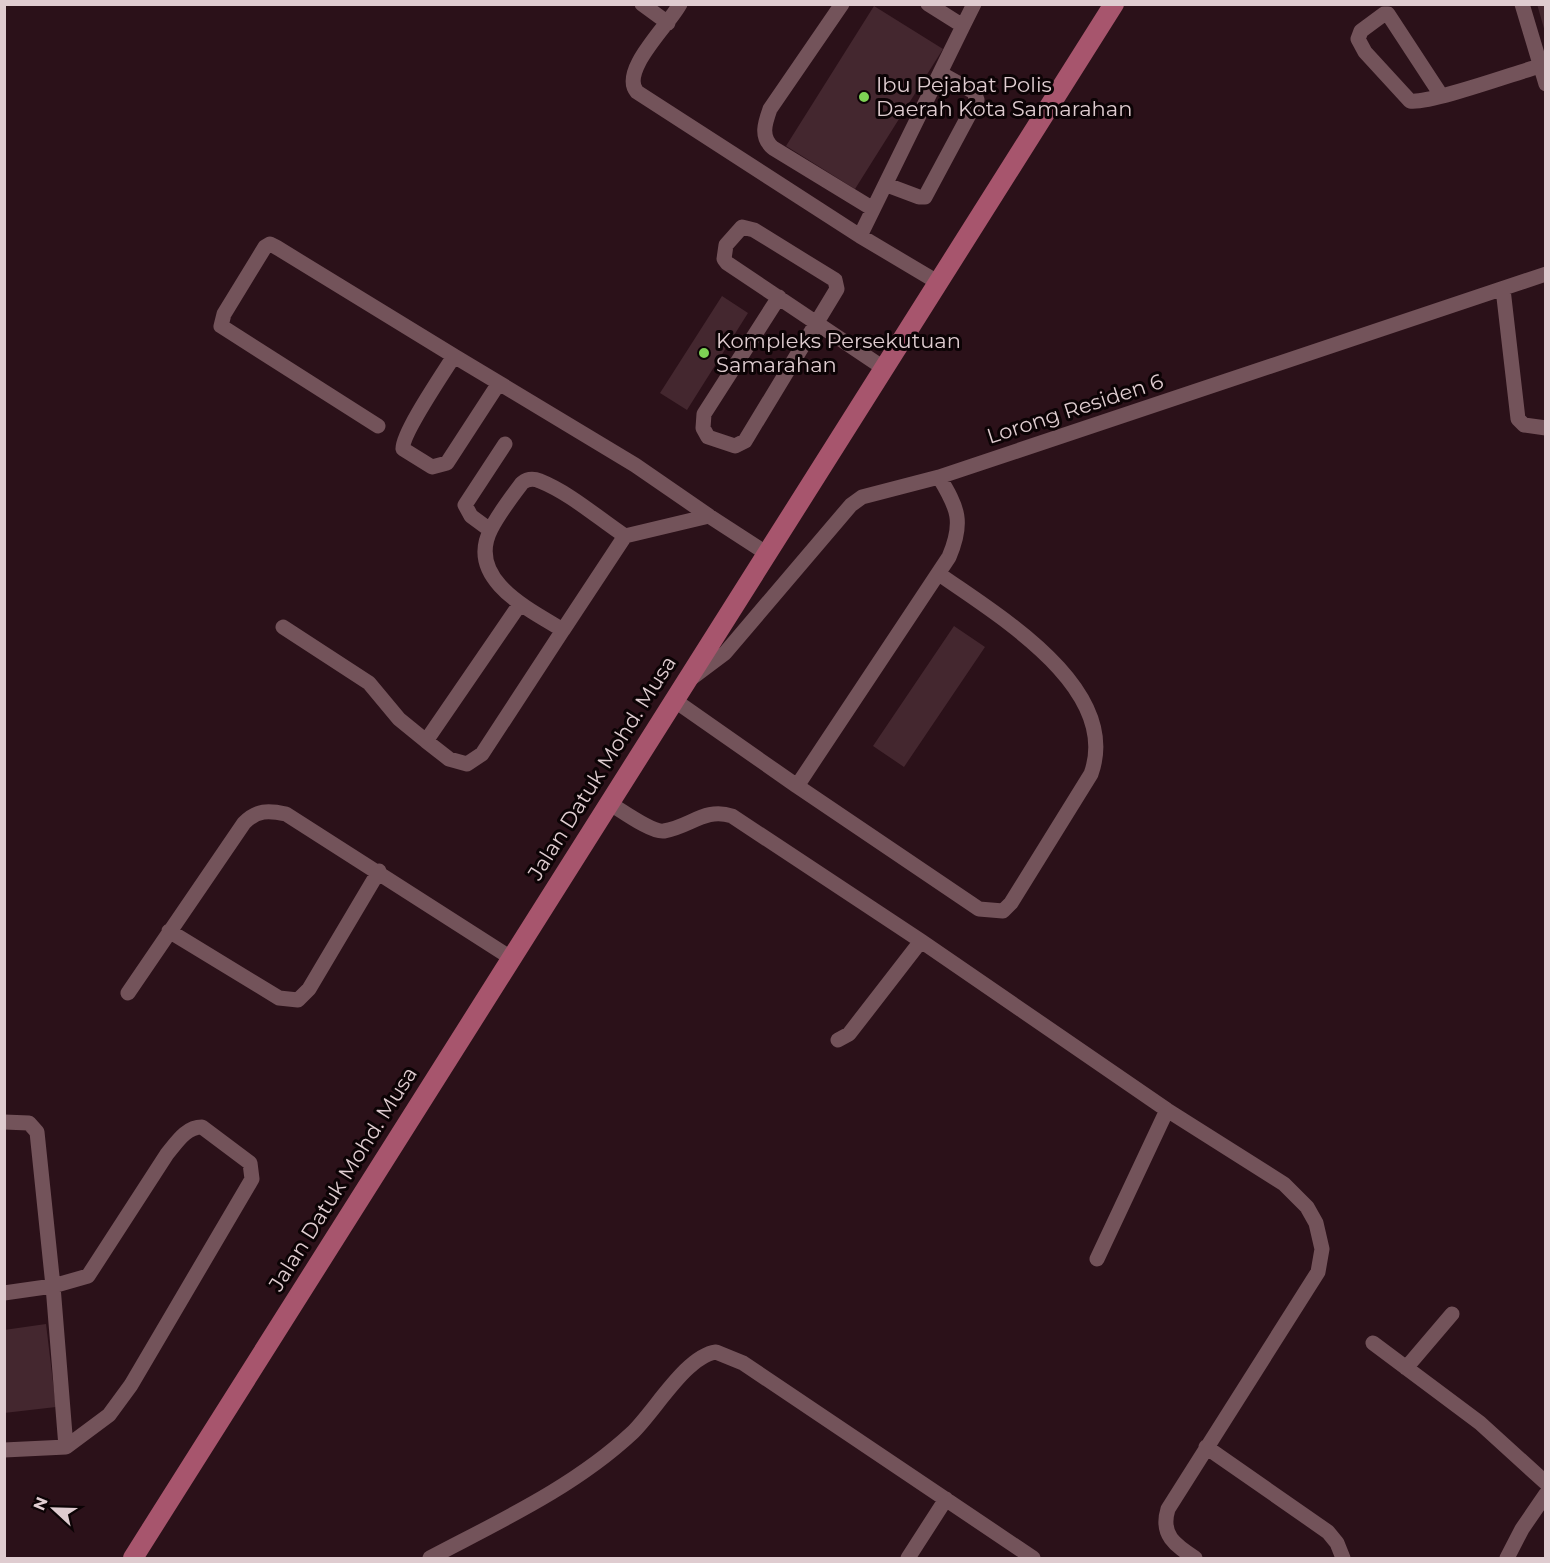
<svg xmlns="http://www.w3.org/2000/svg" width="1550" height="1563" font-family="Montserrat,sans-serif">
<rect width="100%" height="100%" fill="#2b1119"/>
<path fill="#44272f" d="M1537,4H1546V32H1545Z
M874,6L943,49L855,189L786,146Z
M722,296L748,313L687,410L660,393Z
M954,626L985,647L904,767L873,746Z
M46,1324L56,1407L4,1413V1330Z"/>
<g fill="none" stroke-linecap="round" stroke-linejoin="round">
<path stroke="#73535a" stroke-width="15" d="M642,4L668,23
M680,4C669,25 619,71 637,92L860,236L939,283
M842,4L770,109C765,123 760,137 773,148L873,209
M1522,4L1546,84
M963,26L974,4
M1441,95L1388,14H1384L1361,31L1358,39L1365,52L1410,101C1430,104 1515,73 1540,66
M887,185L919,197H925L977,100L974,92L940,73
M860,236L963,26L928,4
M1503,289L1518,419L1524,425L1546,428
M779,297L704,414L703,428L708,437L735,446L745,441L837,289L835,280L754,230L742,227L726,245L724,259L727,263L885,369
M499,383L454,356C444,372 401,435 403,449L432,467L447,463L499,383L635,465L709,516
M378,426L221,326L224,314L265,247L270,244L276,247L454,356
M490,530L471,516L465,505L505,444
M625,536C598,518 570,493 540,481C533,478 527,479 522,483C511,498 499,513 491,529C465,579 530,610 563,630L625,536L709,516L766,553
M520,604L426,741L449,759L467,764L482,754L563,630
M283,627L369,683L399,719L426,741
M689,680L725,653L851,505L862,497L939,477L1546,274
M674,700L797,786L949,557C964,522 958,508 939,477
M797,786L979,909L1003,911L1011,903L1091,774C1122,688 997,615 939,574
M609,803C621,810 652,833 664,831C690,827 705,807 732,816L921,941L1167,1110L1284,1184L1307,1207L1316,1223L1322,1249L1318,1272L1168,1509C1160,1535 1175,1545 1195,1558
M169,931L279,998L298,1000L309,989L379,871
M128,993L244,823C257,810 268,810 286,814L511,958
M838,1040L849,1034L921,941
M4,1122L29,1123L37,1132L53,1286L66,1447L4,1450
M1097,1259L1167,1110
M4,1293L53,1286L88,1276L167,1154C177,1142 186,1127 202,1127L250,1163L252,1179L131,1385L109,1415L66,1447
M1373,1343L1480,1423L1546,1483
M1406,1368L1452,1314
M1206,1447L1328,1532L1337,1543L1343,1558
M430,1558C500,1521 574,1487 632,1433C655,1411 686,1356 716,1352L743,1363L1033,1558
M908,1558L946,1499
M1507,1558L1522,1529L1546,1494"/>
<path stroke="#a7556d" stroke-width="20" d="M133,1558L1114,4"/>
</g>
<g fill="#7dd154" stroke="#0c0305" stroke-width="2">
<circle cx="864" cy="97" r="6"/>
<circle cx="704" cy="353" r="6"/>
</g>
<g text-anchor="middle" stroke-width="6" stroke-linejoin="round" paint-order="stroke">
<g font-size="21" fill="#dfccd0" stroke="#0c0305" text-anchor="start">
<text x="876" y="92">Ibu Pejabat Polis<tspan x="876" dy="24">Daerah Kota Samarahan</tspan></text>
<text x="716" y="348">Kompleks Persekutuan<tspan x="716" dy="24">Samarahan</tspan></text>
</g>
<g font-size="21" fill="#dfccd0" stroke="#0c0305">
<text transform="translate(1075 409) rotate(-18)" y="7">Lorong Residen 6</text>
<text transform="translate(602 768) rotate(-58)" y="7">Jalan Datuk Mohd. Musa</text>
<text transform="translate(343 1179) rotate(-58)" y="7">Jalan Datuk Mohd. Musa</text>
</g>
</g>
<rect width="1550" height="1563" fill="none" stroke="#dfccd0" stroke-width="12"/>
<g transform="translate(54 1509) rotate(292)" stroke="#0c0305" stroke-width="4.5" paint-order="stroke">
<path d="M0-4.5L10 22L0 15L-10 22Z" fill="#dfccd0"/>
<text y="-9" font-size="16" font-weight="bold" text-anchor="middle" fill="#dfccd0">N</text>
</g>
</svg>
